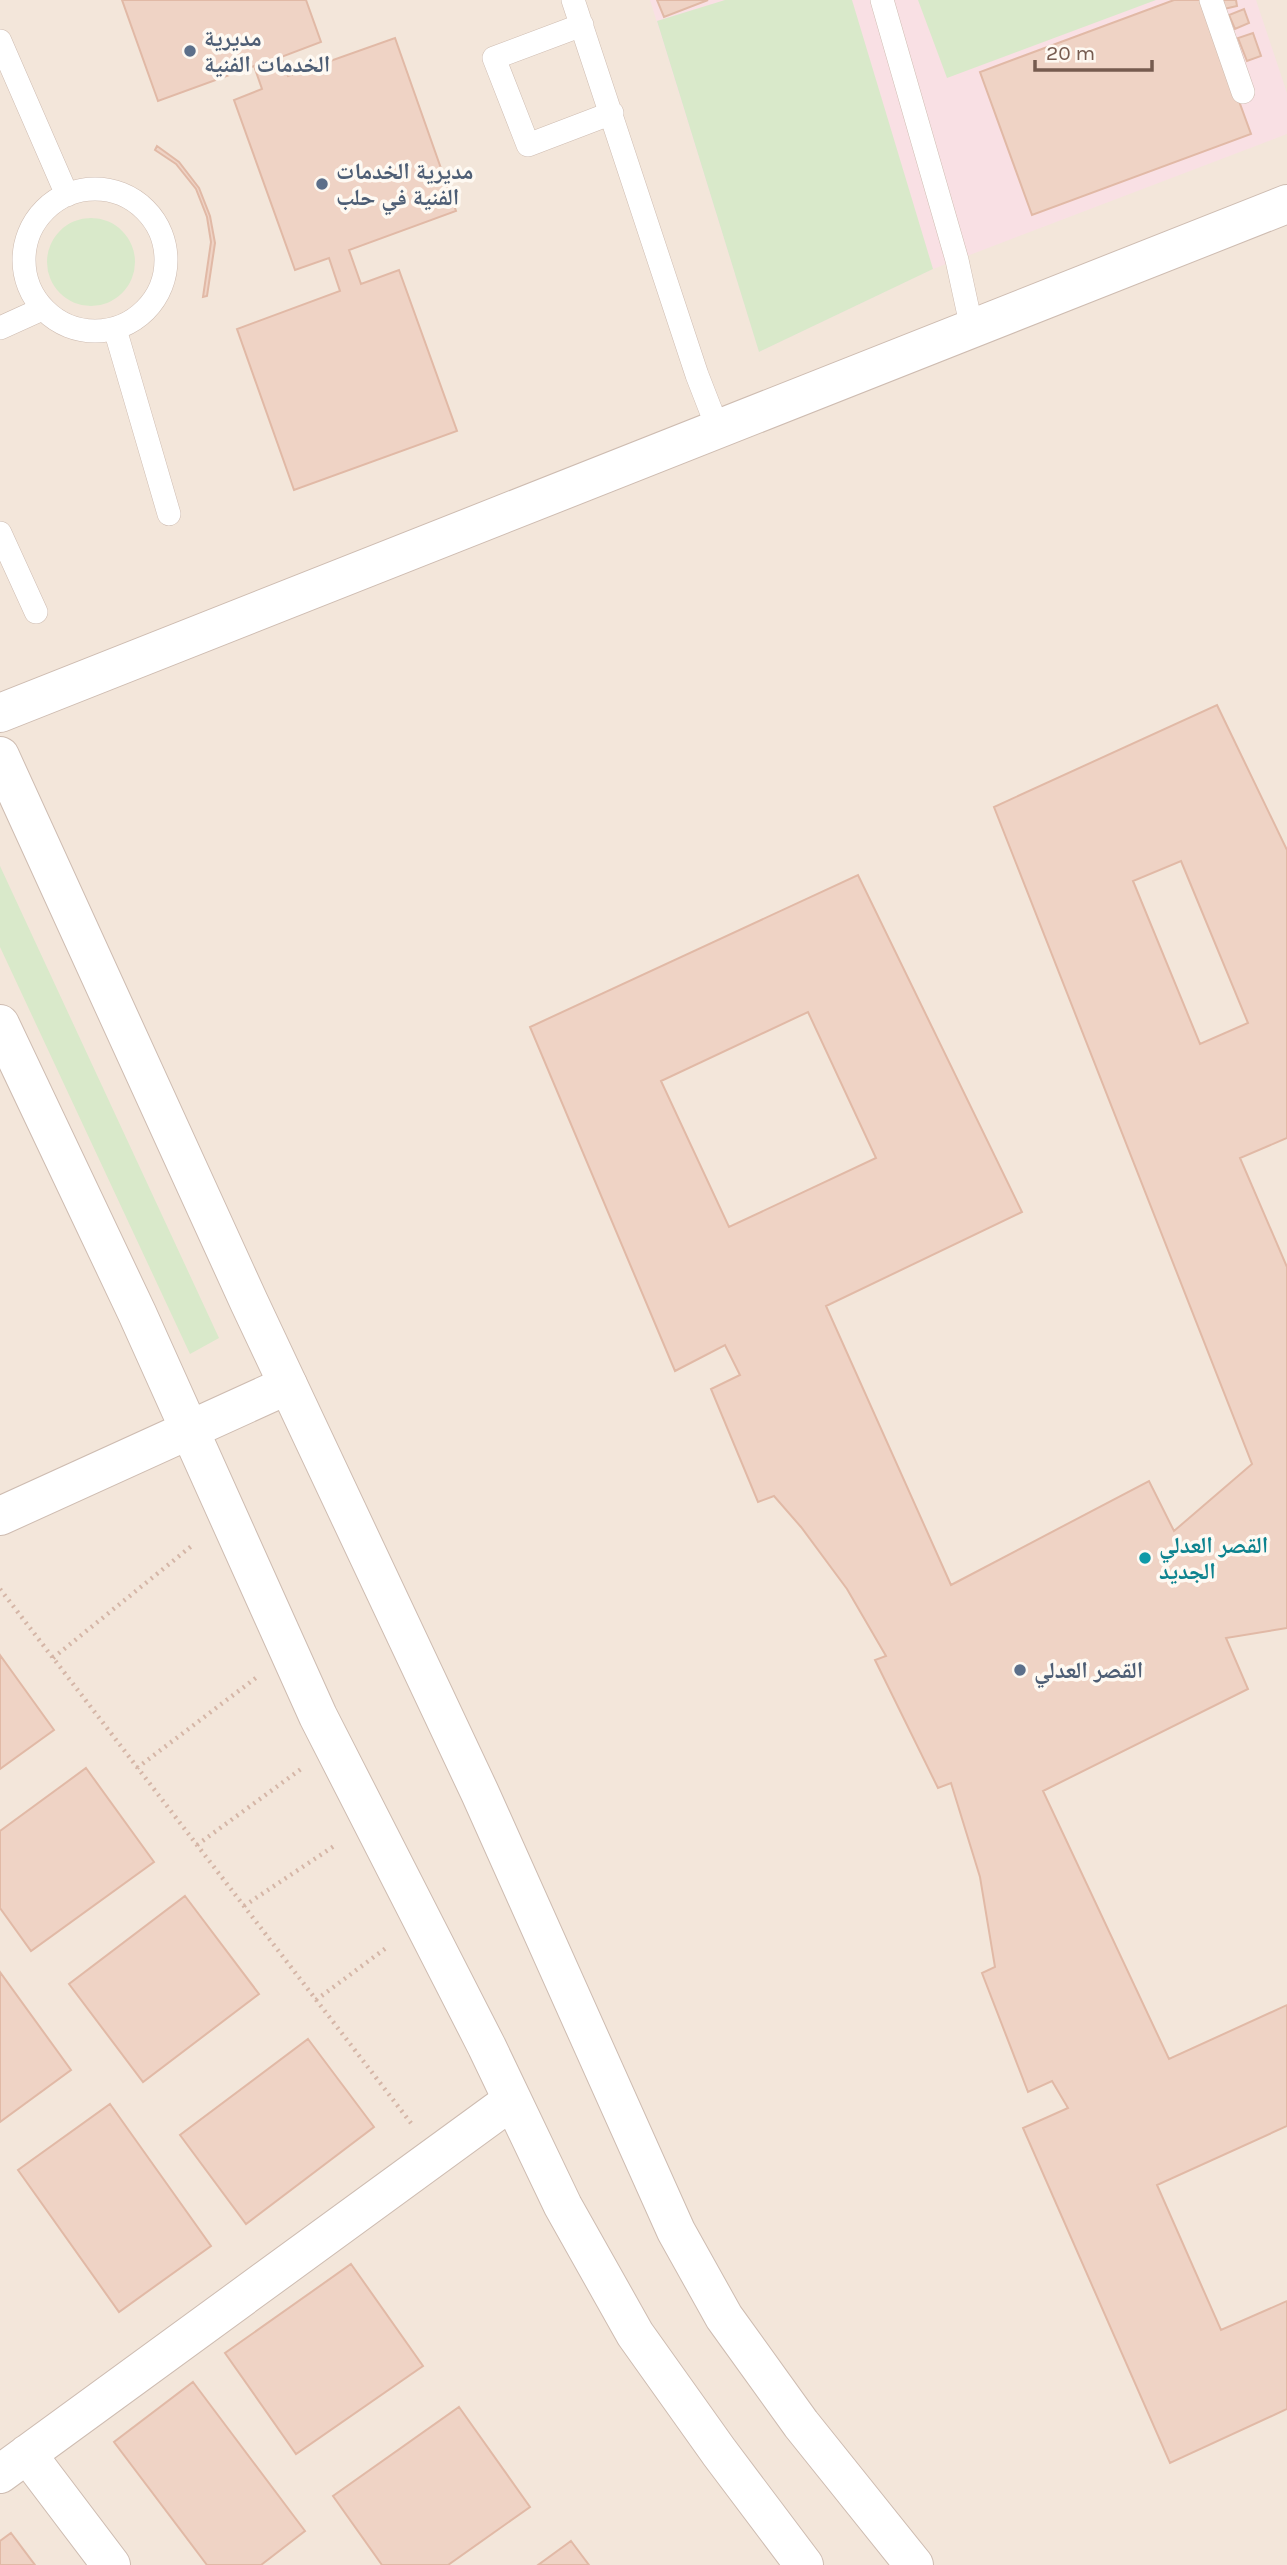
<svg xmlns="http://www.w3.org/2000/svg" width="1287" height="2565" font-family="Karla,'Noto Naskh Arabic',sans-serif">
<rect width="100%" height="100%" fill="#fcf4ec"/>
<path fill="#f3e6da" d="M0,0H1287V2565H0Z"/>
<path fill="#f9e0e4" d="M650,0H1256L1287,93V134L933,269L759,352Z"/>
<path fill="#d9e9ca" d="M725,0H852L933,269L759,352L657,21Z
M918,0H1156L947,78Z
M47 262a44 44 0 1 1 88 0a44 44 0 1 1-88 0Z
M0,866L219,1338L190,1354L0,947Z"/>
<path fill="#efd3c5" stroke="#e1b9a6" stroke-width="2" fill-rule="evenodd" d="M122,0H306L321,42L281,57L288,76L395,38L456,211L349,250L361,284L399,270L457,431L294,490L237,329L340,291L329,258L295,270L234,100L262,89L254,66L158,101Z
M657,0H708L664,17Z
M1174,0H1202L1251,134L1032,215L980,72Z
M1223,0H1236L1237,6L1224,9Z
M1244,9L1249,23L1235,29L1229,15Z
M1253,33L1261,56L1247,61L1238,38Z
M157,146L179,162L199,188L210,216L215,243L207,296L203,297L211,242L207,217L196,189L176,164L155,150Z
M1217,705L1287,850V1138L1240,1158L1287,1267V1628L1226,1638L1248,1689L1043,1791L1169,2059L1287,2005V2126L1157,2185L1221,2330L1287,2301V2409L1170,2463L1023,2128L1068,2108L1052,2081L1028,2092L982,1973L995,1967L980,1877L951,1783L938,1788L875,1660L886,1656L847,1589L801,1527L774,1496L758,1502L711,1389L740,1375L725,1345L675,1371L530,1027L858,875L1022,1212L826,1306L951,1585L1149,1481L1174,1531L1252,1464L994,807ZM1181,861L1248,1023L1200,1044L1133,881ZM808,1012L876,1158L729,1227L661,1081Z
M0,1655L54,1730L0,1769Z
M86,1768L154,1862L31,1951L0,1908V1831Z
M185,1896L259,1994L143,2082L69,1984Z
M0,1972L71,2070L0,2122Z
M308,2039L374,2127L246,2224L180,2135Z
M110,2104L211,2246L119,2312L18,2170Z
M351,2264L423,2366L296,2454L225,2353Z
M193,2382L305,2531L261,2565H207L114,2442Z
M459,2407L530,2507L448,2565H382L333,2496Z
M11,2533L35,2565H0V2541Z
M571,2541L589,2565H538Z"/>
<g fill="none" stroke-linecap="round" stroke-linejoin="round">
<g stroke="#cebcb1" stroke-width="24">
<path id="service" d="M573,0L697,375L718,429
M882,0L957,260L972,329
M1211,0L1243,92
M582,25L494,58L528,145L612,113
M0,41L67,195
M24 260a71 71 0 1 1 142 0a71 71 0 1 1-142 0Z
M0,328L42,309
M115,329L169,514
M0,533L36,612"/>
</g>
<g stroke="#cebcb1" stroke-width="40">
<path id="minor" d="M0,713L1287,204
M0,1516L288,1385
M27,2454L111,2565
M0,2474L511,2101"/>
</g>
<g stroke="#cebcb1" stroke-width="40">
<path id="tertiary" d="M0,756L249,1302L480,1793L676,2231L724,2317L801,2424L914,2565
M0,1024L137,1313L318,1716L487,2047L563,2206L635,2334L719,2452L804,2565"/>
</g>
<path stroke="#d5b6a7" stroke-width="4.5" stroke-dasharray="2 5" stroke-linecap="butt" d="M0,1589L414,2127
M53,1658L194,1544
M137,1768L257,1677
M197,1845L301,1769
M244,1906L337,1844
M316,2000L386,1948"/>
<use href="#service" stroke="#fff" stroke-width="23"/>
<use href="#minor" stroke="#fff" stroke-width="38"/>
<use href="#tertiary" stroke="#fff" stroke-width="38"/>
</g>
<g fill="#5c6f8a" stroke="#fef9f2" stroke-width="2.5">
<circle cx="190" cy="51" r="7"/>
<circle cx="322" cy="184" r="7"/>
<circle cx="1020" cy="1670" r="7"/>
</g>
<circle fill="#0f9aa8" stroke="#fef9f2" stroke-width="2.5" cx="1145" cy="1558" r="7"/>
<g text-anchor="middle" stroke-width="7" stroke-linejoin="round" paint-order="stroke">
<g font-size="23" font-weight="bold" fill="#4e5e75" stroke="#fef9f2" text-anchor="start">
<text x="204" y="46">مديرية<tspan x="204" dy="26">الخدمات الفنية</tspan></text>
<text x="336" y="179">مديرية الخدمات<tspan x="336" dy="26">الفنية في حلب</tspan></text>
<text x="1034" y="1678">القصر العدلي</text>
</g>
<g font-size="23" font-weight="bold" fill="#0d838f" stroke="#fef9f2" text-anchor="start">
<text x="1159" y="1553">القصر العدلي<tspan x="1159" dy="26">الجديد</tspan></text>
</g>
</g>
<path d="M1035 60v10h117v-10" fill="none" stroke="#765b4f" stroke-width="3.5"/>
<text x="1046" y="60" font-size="21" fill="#765b4f" stroke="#fef9f2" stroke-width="5" paint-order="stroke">20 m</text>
</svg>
